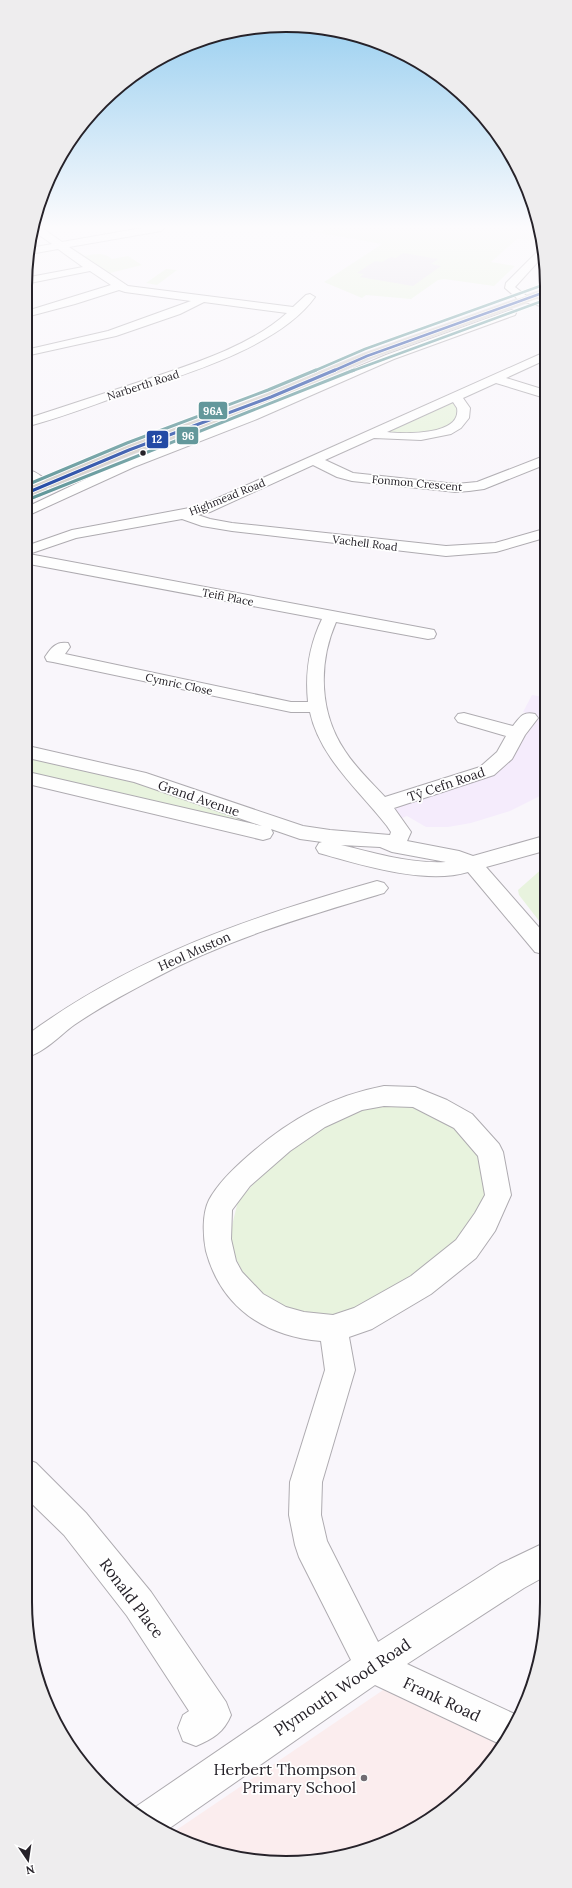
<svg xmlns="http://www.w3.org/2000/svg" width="572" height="1888" font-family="Lora,serif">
<rect width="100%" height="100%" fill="#f9f6fb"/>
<path fill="#f5ecfc" d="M532,695L544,697V794L510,811L471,823L448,827H426L407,816L402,818L394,808L509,759L538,717L523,712Z"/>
<path fill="#fbedee" d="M392,1684L507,1740L503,1747L445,1809L354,1854L269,1862L169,1835Z"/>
<path fill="#e8f3de" d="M327,228H518L539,232L541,241L517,239L491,262L515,266L494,286L444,279L438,280L411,299L366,295L362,298L324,282L382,244L309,231L312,230L322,232Z
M70,248H73L85,256C96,254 103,252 112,259L128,256L142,265L110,273L125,283L122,284Z
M166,269L177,270L157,285L146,283Z
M452,402H455L461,413L449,427L420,435L383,432Z
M28,756L145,784L282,833L28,773Z
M544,867L543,926L519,895L518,890Z
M377,1104H401L440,1114L471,1139L486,1164L487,1204L465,1242L362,1310L324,1319L283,1311L247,1281L228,1242L238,1201L278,1157L334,1122Z"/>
<path fill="#e5dfe8" d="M403,253L438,259L431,264L441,266L413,286L360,277L364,274L357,273L375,261L382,262L391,257L396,258Z"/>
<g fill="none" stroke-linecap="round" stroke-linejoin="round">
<g stroke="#aeabb0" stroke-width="2">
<path id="minor" d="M32,228H42L62,242L142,228H165L161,231L69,247L128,286L293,307L306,295L310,294L315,297C278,349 176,377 116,397C88,407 59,418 29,426V418C66,406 102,394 139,382C186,366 250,347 287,313L204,302L180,314L116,336L30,355V349L108,331L191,301L125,292L119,290L75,304L30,316V310L111,285L90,271L30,283V277L83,267L58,249L30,254V248L52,244L32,230Z
M543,246L545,254L515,287L528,297L545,301V307L520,301L505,288L506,283Z
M511,310L515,311L516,313L515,315L394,359L257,419L134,467L29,515V506L124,461L249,413L386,355Z
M545,352V360L506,378L545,390V398L496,383L463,398L470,408L469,418L461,428L451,434L421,440L374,438L325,460L353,473L456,484L477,482L544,456V465L484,489L469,491L456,492L352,481L337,477L313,465L210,512L198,515L210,519L232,523L446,546L495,543L544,529V538L496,552L446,556L232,531L202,526L182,519L76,538L29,554L434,630L436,634L434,638L428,639L336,622C318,663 319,713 345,751C356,768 371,782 385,797L480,767L497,752L506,736L458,722L455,718L458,714L464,713L513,726C520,717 523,711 535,714L538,718L525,735L512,759L494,775L394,808L411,832L407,841L459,851L473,856L544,836V851L486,867L543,932V954L535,952L468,872C426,885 361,865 319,853L316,848L319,843L322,842L300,839L271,829L273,833L270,838L263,840L28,784V772L262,826L134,782L28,758V746L146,773L303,826L330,830L390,835L391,832L387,826C359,790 320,758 310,712H291L53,662L47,661L45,657C51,648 56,641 68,643L70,647L65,654L291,702H308C305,672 309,646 322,619L29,564V545L72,530L200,506ZM453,402L457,408C462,436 404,434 387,432ZM341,845L380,847L392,852L446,862C411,864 375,853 341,845Z
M29,470C37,472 46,479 51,486L49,489H39L29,481Z
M377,881L384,883L388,888L384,893C307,916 227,939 155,978C127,993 100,1007 74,1025C59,1036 45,1052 27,1057V1035C135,956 250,917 377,881Z
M384,1086L415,1087L447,1100L472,1114L499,1144L503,1152L511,1195L495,1231L476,1258L431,1294L372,1329L349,1337L355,1370L322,1482L321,1515L327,1541L378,1642L500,1564L542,1544V1578L524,1588L407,1664L519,1716L504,1746L375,1685L164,1832L132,1812L134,1808L351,1660L299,1557L295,1545L289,1515L290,1482L325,1370L321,1341C264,1336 221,1307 206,1251C203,1236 202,1214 209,1200C218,1183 234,1168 249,1155C289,1120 331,1096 384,1086ZM384,1106L413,1107L454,1128L478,1156L485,1195L475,1213L456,1240L411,1276L354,1308L333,1315L304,1312L286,1307L263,1294L242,1272L236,1261L231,1239L232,1210L250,1186L290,1151L325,1127L362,1110Z
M26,1459L36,1463L86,1513L151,1592L226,1702L231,1715C224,1732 213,1739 196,1746L183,1741L178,1728L183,1715L189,1711L127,1616L64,1535L25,1497Z"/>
</g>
<g stroke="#d5d4d7" stroke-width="2">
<path id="highway" d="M545,289V296L371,358L275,400L134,453L29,496V487L124,447L267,394L363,354Z"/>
</g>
<use href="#minor" fill="#fefefe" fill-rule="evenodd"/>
<use href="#highway" fill="#d6d1ca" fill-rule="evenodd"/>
<g stroke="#fff" stroke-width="4">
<path id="bus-1-far1" d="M333,371L367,356L545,292"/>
</g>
<g stroke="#fff" stroke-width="5">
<path id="bus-1" d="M29,492L129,450L271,397L335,370"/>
</g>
<g stroke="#fff" stroke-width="4">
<path id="bus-2-far1" d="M352,371L545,300"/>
</g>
<g stroke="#fff" stroke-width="5">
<path id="bus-2" d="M32,498L354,370"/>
</g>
<g stroke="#fff" stroke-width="4">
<path id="bus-3-far1" d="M314,371L365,349L543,285"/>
</g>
<g stroke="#fff" stroke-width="5">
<path id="bus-3" d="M29,484L127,443L268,390L316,370"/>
</g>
<use href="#bus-1-far1" stroke="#244aa5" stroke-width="2.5"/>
<use href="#bus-1" stroke="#244aa5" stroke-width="3"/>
<use href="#bus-2-far1" stroke="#63989b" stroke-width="2.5"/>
<use href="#bus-2" stroke="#63989b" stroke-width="3"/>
<use href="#bus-3-far1" stroke="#63989b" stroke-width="2.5"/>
<use href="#bus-3" stroke="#63989b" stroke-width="3"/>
</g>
<linearGradient id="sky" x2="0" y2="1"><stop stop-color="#92ccef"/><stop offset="0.46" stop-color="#fcfbfd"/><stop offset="1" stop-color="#fcfbfd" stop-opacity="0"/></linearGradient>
<rect width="572" height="493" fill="url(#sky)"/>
<circle fill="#262229" stroke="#fff" stroke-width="1.5" cx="143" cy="453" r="3.5"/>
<circle fill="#706c72" stroke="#fff" stroke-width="1.5" cx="364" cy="1778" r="4"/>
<g text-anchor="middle" stroke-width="3.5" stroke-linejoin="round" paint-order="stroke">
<g font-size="11" fill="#262229" stroke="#fff">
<text transform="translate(143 385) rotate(-18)" y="4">Narberth Road</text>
<text transform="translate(417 483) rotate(5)" y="4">Fonmon Crescent</text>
<text transform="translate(227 497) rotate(-22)" y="4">Highmead Road</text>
<text transform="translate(365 543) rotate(7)" y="4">Vachell Road</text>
<text transform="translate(228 597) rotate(11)" y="4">Teifi Place</text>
<text transform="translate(179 684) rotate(12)" y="4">Cymric Close</text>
</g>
<g font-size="13" fill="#262229" stroke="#fff">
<text transform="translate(446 784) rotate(-19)" y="5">Tŷ Cefn Road</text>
<text transform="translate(199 798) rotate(19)" y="5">Grand Avenue</text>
<text transform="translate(194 951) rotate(-24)" y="5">Heol Muston</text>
</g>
<g font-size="16" fill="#262229" stroke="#fff">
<text transform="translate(132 1598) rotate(53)" y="6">Ronald Place</text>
<text transform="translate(342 1687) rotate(-34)" y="6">Plymouth Wood Road</text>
<text transform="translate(442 1699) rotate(25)" y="6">Frank Road</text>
</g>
<g font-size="16" fill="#262229" stroke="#fff" text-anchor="end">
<text x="356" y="1775">Herbert Thompson<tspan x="356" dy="18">Primary School</tspan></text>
</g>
</g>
<path d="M0 0H572V1888H0ZM286 32H286A254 254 0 0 1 540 286V1602A254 254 0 0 1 286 1856H286A254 254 0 0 1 32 1602V286A254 254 0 0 1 286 32Z" fill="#eeedee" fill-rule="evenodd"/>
<path fill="none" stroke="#262229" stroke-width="2" d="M286 32H286A254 254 0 0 1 540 286V1602A254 254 0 0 1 286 1856H286A254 254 0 0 1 32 1602V286A254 254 0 0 1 286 32Z"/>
<g stroke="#fff" stroke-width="1.5">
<rect x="198" y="401" width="30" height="19" rx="4" fill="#63989b"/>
<rect x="176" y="426" width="23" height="19" rx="4" fill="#63989b"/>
<rect x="146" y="430" width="23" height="19" rx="4" fill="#244aa5"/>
</g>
<g font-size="11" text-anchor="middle" font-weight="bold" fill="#fff">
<text x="213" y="415">96A</text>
<text x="188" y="440">96</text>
<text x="157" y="443">12</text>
</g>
<g transform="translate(28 1860) rotate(167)" stroke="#ffffff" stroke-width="3" paint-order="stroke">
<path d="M0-3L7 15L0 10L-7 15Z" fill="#262229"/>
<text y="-6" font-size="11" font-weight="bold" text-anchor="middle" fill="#262229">N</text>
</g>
</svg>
